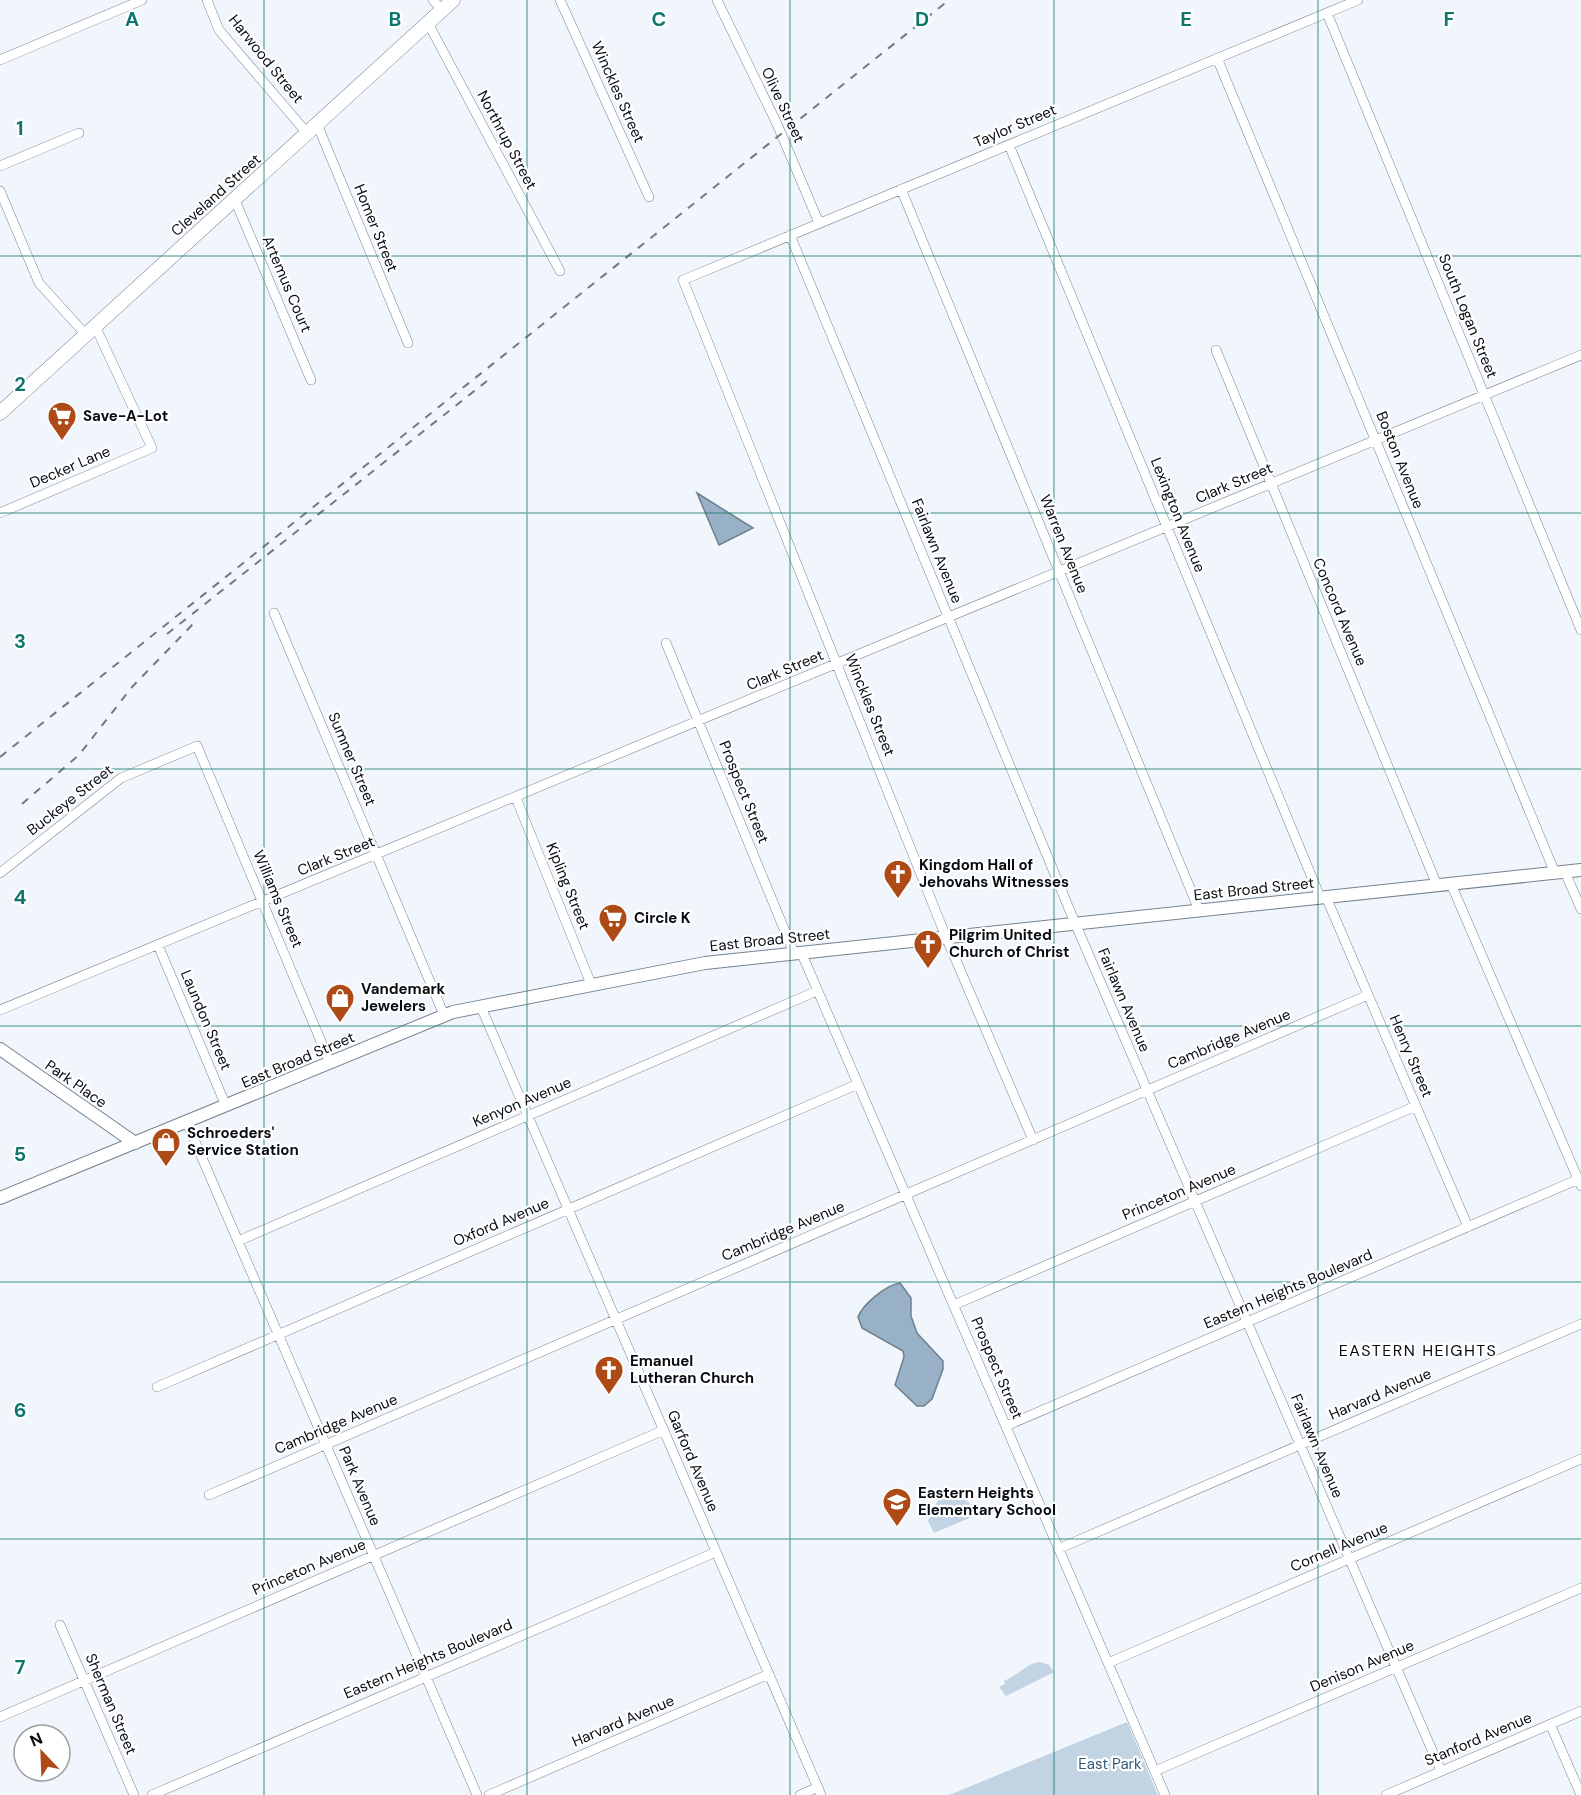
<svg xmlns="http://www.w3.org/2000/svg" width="1581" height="1795" font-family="'DM Sans',sans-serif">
<rect width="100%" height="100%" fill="#f0f6fc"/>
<path fill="#c2d4e4" d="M952,1493L963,1496L979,1514L934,1533L928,1521L938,1500Z
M1040,1662L1049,1665L1054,1672L1006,1696L999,1687L1005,1684L1004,1681C1017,1676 1027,1663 1040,1662Z
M1127,1722L1158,1795H949Z"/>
<path fill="#99b1c6" stroke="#6d8090" stroke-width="1.5" d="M697,493L753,528L719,545Z
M900,1283L911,1298V1316L917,1333L943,1361V1369L932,1399L924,1406H917L895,1385L904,1357L903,1351L862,1328L858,1317C863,1304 886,1285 900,1283Z"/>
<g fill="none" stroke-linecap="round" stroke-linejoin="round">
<g stroke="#758390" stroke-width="10">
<path id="minor" d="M207,0L219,30L307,133
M433,0L442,10
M560,0L649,197
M717,0L777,124L819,223
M1327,13L1581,630
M428,23L560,271
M1217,58L1555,873
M0,60L142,0
M317,124L408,343
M1009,145L1320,897
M0,166L79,133
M901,189L1199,910
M0,191L39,283L87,336
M235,200L311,380
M790,235L1075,923L1441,1771
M1216,350L1437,885
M0,513L152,448L96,328
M274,613L444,1015
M666,643L794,953
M516,798L591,984
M1565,872L1581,909
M0,873L121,778L197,746L330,1063
M1451,884L1581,1186
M1326,897L1468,1227
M158,945L226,1106
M801,952L1165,1795
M481,1007L821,1795
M0,1010L1581,355
M187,1123L477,1795
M1033,1140L946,937L683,280L1358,0
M238,1241L817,991
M954,1305L1416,1106
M157,1387L858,1084
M1006,1426L1581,1178
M209,1495L1368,995
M1058,1549L1581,1324
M60,1625L134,1795
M1108,1663L1581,1459
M0,1717L664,1430
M1550,1724L1581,1795
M1155,1771L1581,1588
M152,1795L716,1552
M489,1795L769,1674
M800,1795L818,1787
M1386,1795L1581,1711"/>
</g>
<g stroke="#758390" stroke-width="14">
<path id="tertiary" d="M0,1049L135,1143
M0,1198L453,1012L705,963L1581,870"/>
</g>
<g stroke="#758390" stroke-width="15">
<path id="secondary" d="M0,413L453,0"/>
</g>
<use href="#minor" stroke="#fff" stroke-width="9"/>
<use href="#tertiary" stroke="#fff" stroke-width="12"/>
<use href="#secondary" stroke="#fff" stroke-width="14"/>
<path stroke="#74797f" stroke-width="2" stroke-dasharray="8 8" stroke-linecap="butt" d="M167,634L492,377
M0,757L949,0
M22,804L79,755L132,687L195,622"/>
</g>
<path fill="none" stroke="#0f766e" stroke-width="1.5" stroke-opacity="0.55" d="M264,0V1795M527,0V1795M790,0V1795M1054,0V1795M1318,0V1795M0,256H1581M0,513H1581M0,769H1581M0,1026H1581M0,1282H1581M0,1539H1581"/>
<defs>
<g id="supermarket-pin" transform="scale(1.5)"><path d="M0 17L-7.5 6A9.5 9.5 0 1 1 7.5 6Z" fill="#ae4a16" stroke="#fff"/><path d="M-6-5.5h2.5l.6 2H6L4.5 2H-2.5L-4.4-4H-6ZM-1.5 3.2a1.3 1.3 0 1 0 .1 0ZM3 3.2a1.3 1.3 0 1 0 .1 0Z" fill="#fff"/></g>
<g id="church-pin" transform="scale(1.5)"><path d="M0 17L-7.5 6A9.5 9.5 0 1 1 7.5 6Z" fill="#ae4a16" stroke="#fff"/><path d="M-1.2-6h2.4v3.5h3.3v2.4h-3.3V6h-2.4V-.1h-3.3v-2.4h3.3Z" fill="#fff"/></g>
<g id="shop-pin" transform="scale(1.5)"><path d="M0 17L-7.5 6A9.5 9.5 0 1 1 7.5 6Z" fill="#ae4a16" stroke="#fff"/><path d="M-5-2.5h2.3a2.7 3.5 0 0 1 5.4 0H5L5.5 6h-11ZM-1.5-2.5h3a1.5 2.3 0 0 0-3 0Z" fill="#fff"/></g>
<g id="school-pin" transform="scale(1.5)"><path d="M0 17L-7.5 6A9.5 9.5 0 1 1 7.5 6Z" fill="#ae4a16" stroke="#fff"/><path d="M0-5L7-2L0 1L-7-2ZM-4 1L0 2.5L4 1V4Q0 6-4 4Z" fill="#fff"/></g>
</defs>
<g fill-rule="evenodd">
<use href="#supermarket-pin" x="62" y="416"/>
<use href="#church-pin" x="898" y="874"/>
<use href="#supermarket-pin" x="613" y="918"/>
<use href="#church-pin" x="928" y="944"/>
<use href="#shop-pin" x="340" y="998"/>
<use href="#shop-pin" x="166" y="1142"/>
<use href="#church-pin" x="609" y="1370"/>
<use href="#school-pin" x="897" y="1502"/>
</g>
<g text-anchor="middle" stroke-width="4.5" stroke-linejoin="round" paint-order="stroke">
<g font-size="15" fill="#070c11" stroke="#fff">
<text transform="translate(266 59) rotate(51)" y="5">Harwood Street</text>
<text transform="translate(618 92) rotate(66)" y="5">Winckles Street</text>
<text transform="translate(783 105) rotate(65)" y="5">Olive Street</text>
<text transform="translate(1015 126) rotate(-23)" y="5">Taylor Street</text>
<text transform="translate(507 140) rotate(62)" y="5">Northrup Street</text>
<text transform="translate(216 195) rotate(-42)" y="5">Cleveland Street</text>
<text transform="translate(376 228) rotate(68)" y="5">Homer Street</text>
<text transform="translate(287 284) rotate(67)" y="5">Artemus Court</text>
<text transform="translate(1468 316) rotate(68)" y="5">South Logan Street</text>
<text transform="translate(1400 460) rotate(68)" y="5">Boston Avenue</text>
<text transform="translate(70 467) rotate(-23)" y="5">Decker Lane</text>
<text transform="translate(1234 483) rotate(-23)" y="5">Clark Street</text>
<text transform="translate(1178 515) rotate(68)" y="5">Lexington Avenue</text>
<text transform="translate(1064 544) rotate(68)" y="5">Warren Avenue</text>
<text transform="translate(937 551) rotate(68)" y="5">Fairlawn Avenue</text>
<text transform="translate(1340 612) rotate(67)" y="5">Concord Avenue</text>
<text transform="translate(785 670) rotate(-23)" y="5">Clark Street</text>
<text transform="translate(870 705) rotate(68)" y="5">Winckles Street</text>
<text transform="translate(352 759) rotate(67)" y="5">Sumner Street</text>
<text transform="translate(744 792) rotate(68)" y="5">Prospect Street</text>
<text transform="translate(70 800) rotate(-38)" y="5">Buckeye Street</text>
<text transform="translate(336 856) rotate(-22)" y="5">Clark Street</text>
<text transform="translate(568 886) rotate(68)" y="5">Kipling Street</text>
<text transform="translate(1254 889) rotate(-6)" y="5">East Broad Street</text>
<text transform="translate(278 899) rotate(67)" y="5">Williams Street</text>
<text transform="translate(770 940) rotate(-6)" y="5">East Broad Street</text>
<text transform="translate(1124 1000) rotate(67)" y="5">Fairlawn Avenue</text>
<text transform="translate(206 1020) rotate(67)" y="5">Laundon Street</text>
<text transform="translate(1229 1039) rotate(-23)" y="5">Cambridge Avenue</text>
<text transform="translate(1411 1056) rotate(67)" y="5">Henry Street</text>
<text transform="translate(298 1060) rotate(-23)" y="5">East Broad Street</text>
<text transform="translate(76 1084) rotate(35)" y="5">Park Place</text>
<text transform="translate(522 1102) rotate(-23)" y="5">Kenyon Avenue</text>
<text transform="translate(1179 1192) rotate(-23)" y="5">Princeton Avenue</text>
<text transform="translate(501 1222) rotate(-23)" y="5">Oxford Avenue</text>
<text transform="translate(783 1231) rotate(-23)" y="5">Cambridge Avenue</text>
<text transform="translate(1288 1289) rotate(-23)" y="5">Eastern Heights Boulevard</text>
<text transform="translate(997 1368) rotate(67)" y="5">Prospect Street</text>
<text transform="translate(1380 1394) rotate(-23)" y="5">Harvard Avenue</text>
<text transform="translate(336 1424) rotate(-23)" y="5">Cambridge Avenue</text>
<text transform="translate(1317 1446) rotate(67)" y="5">Fairlawn Avenue</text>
<text transform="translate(693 1461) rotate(67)" y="5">Garford Avenue</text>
<text transform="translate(360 1486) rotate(67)" y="5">Park Avenue</text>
<text transform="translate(1339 1547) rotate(-23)" y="5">Cornell Avenue</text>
<text transform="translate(309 1567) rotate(-23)" y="5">Princeton Avenue</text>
<text transform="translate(428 1659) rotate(-23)" y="5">Eastern Heights Boulevard</text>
<text transform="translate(1362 1666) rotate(-23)" y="5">Denison Avenue</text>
<text transform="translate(111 1704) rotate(67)" y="5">Sherman Street</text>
<text transform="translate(623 1721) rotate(-23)" y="5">Harvard Avenue</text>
<text transform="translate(1478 1739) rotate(-23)" y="5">Stanford Avenue</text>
</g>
<g font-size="15" font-weight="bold" fill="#070c11" stroke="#fff" text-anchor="start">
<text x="83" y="421">Save-A-Lot</text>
<text x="919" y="870">Kingdom Hall of<tspan x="919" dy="17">Jehovahs Witnesses</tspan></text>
<text x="634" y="923">Circle K</text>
<text x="949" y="940">Pilgrim United<tspan x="949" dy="17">Church of Christ</tspan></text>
<text x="361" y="994">Vandemark<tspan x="361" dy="17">Jewelers</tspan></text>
<text x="187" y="1138">Schroeders'<tspan x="187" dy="17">Service Station</tspan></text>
<text x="630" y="1366">Emanuel<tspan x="630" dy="17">Lutheran Church</tspan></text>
<text x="918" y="1498">Eastern Heights<tspan x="918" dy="17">Elementary School</tspan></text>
</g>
<g font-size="15" fill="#325a7b" stroke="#fff">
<text x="1110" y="1769">East Park</text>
</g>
<g font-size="16" letter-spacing="1.5" fill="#070c11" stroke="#fff">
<text x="1418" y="1356">EASTERN HEIGHTS</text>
</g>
</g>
<g font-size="20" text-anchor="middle" font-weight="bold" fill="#0f766e" stroke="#fff" stroke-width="4.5" stroke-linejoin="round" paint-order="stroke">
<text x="132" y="26">A</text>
<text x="395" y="26">B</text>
<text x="659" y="26">C</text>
<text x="922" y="26">D</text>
<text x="1186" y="26">E</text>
<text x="1449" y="26">F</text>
<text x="20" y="135">1</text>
<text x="20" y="391">2</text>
<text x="20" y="648">3</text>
<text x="20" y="904">4</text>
<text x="20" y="1161">5</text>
<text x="20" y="1417">6</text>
<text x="20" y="1674">7</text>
</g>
<g transform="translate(42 1753) rotate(337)"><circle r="28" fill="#ffffff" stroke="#9c9ea0" stroke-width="1.5"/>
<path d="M0-4.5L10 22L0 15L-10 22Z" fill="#ae4a16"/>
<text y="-9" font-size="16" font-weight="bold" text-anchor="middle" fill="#070c11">N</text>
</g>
</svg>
